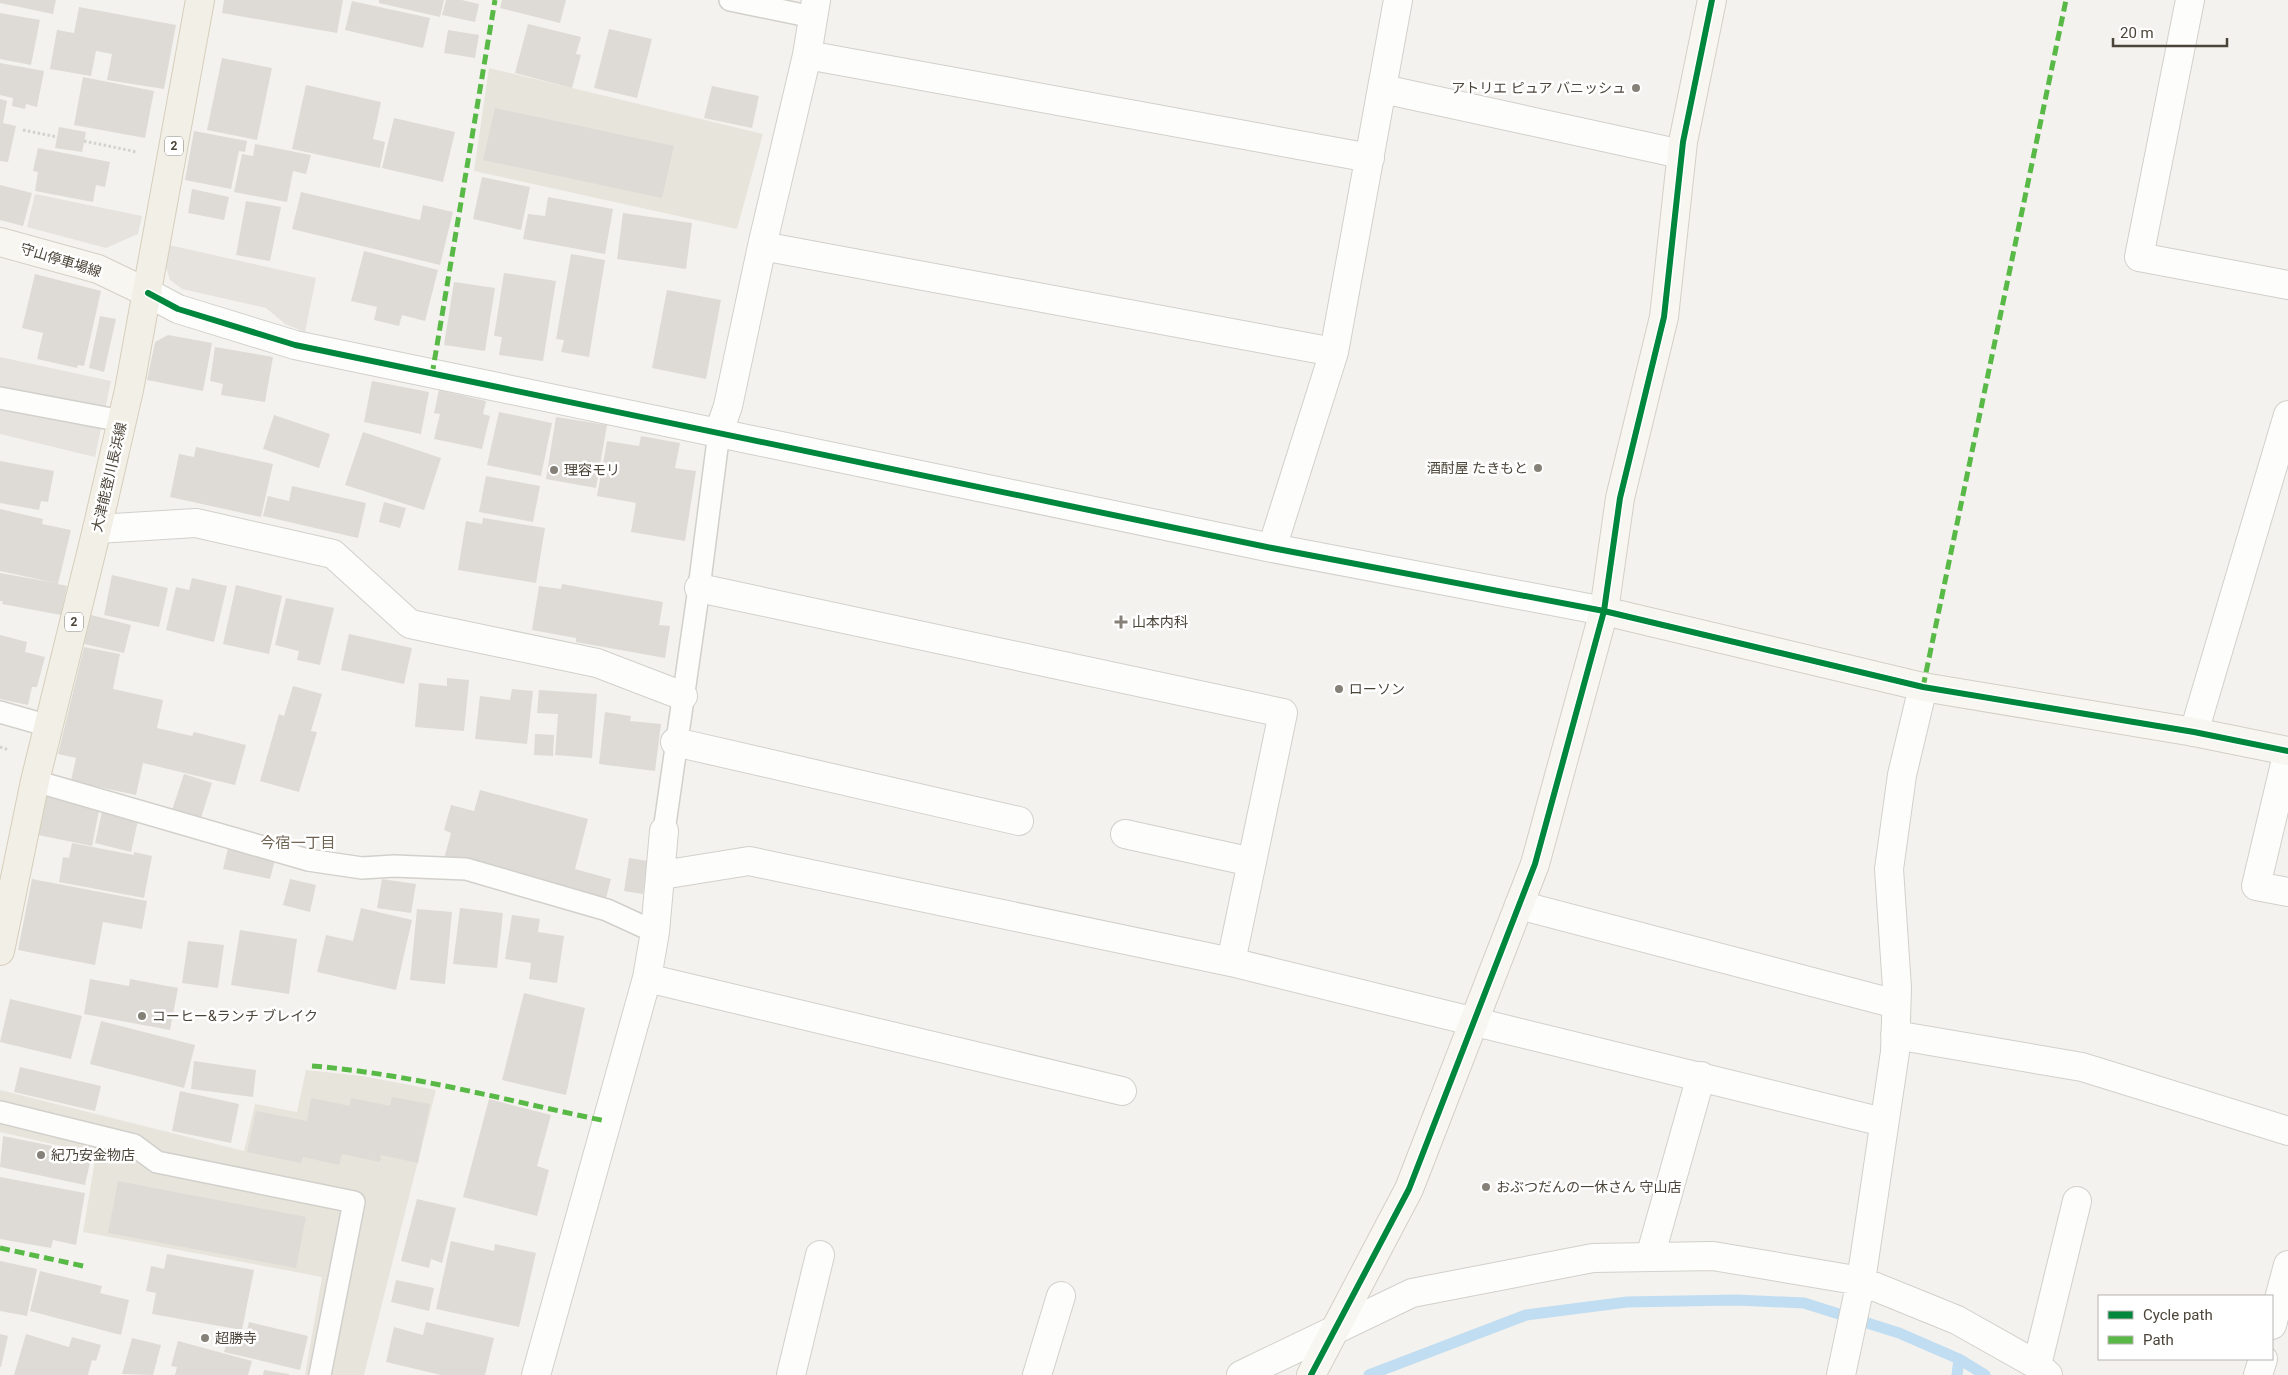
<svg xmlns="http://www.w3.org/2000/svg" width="2288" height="1375" font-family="Roboto,'Noto Sans JP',sans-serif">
<rect width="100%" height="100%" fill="#f4f2ee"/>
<path fill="#e7e4dc" d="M489,68L763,134L737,229L474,171Z
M306,1070L362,1076L436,1090L364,1375H305L322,1277L83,1232L96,1154L0,1132V1090L244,1151L255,1104L297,1112Z"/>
<path fill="#e6e3df" d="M35,194L142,216L138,234L106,248L27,227Z
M169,245L316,278L305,332L285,324L266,308L182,289L170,280L166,267Z
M0,357L111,381L95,457L0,434Z"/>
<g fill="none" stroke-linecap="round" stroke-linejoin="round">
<path stroke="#c0ddf1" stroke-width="11" d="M1369,1375L1526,1315L1627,1302L1736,1300L1804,1303L1899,1333L1959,1359L1985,1375
M1957,1375L1959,1359"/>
</g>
<path fill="#dedbd6" d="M0,0H56L53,14L0,3Z
M224,0H343L337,33L222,13Z
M379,0H444L440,17L379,3Z
M446,0H462L479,4L475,22L442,15Z
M502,0H566L560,23L500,8Z
M352,1L430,18L423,48L345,30Z
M79,7L176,25L164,89L107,80L112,54L96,51L91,76L50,69L57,30L74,33Z
M0,13L40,20L31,65L0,59Z
M528,24L581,37L576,54L581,55L572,88L515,73Z
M609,29L652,39L637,98L594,88Z
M448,30L479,35L475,58L444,53Z
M222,58L272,68L257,140L207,130Z
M0,63L44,71L37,107L26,104L25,109L12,106L13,98L0,95Z
M83,77L154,91L145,138L74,125Z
M306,85L381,102L373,139L385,142L380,168L292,149Z
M712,86L759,96L752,128L704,118Z
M0,99L7,101L3,123L16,126L8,162L0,161Z
M495,108L674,146L662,198L483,160Z
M394,118L455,132L443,182L382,168Z
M59,127L86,132L82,152L55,148Z
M194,131L247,141L245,152L239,151L231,189L185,180Z
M255,144L311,155L306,174L293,171L287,202L234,192L242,154L253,156Z
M38,148L110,162L105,187L96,185L93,202L35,191L38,172L33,171Z
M482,177L530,187L521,230L473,219Z
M0,185L32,193L23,226L0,220Z
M192,189L229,197L224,220L188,213Z
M301,192L420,220L423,205L453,212L440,265L292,229Z
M548,197L613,209L605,254L523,239L528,214L545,216Z
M246,201L281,207L270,261L236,255Z
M623,213L692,223L686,269L617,259Z
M364,251L438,270L425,321L402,315L399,326L374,320L377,307L351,301Z
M571,254L605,260L589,357L561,352L564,340L556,339Z
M504,273L556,281L543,361L499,355L502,337L494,336Z
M35,274L101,291L84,366L78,365L77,368L37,359L43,333L22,328Z
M454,282L495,288L485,351L444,345Z
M667,290L721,300L706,379L652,368Z
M100,316L116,319L104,372L89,368Z
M168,335L212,343L203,391L147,380L155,342Z
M215,347L273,357L265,402L221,395L223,384L210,381Z
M372,381L429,392L421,434L364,422Z
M439,390L486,401L483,414L490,416L482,449L434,439L440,414L434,413Z
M499,412L552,423L541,476L487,465Z
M274,415L330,434L319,468L263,449Z
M556,417L607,425L596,488L546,479Z
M363,432L441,458L424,510L345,485Z
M641,436L680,443L675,468L696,471L685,541L631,532L636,503L597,496L607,441L639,446Z
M196,447L273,464L261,517L170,497L179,454L194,457Z
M0,461L54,471L48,502L41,501L39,510L0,503Z
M486,476L540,486L533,522L479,512Z
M292,486L366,503L358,538L263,516L268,496L289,501Z
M384,502L406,508L400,528L379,522Z
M0,509L43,519L42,524L71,530L58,584L67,586L61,615L2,604L3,601H0V573L56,583L0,571Z
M483,518L545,528L536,583L458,570L466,521L482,524Z
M112,575L168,588L159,627L104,615Z
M192,578L227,586L214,642L166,630L176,587L189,590Z
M562,584L663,602L659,625L670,626L665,658L576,642V638L532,630L539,586L561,589Z
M236,585L282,596L269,654L223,644Z
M286,598L334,608L320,665L297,660L299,651L275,645Z
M91,615L131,625L124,653L84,644Z
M349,634L412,648L404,684L341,670Z
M0,635L27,642L25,652L45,657L37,687H32L28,705L0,699Z
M84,647L120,654L113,689L163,700L157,728L192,736L194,732L246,745L235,785L143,763L136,795L71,781L76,758L58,754Z
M447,678L469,680L464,731L415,727L419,683L447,686Z
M293,686L322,694L311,731L317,732L299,792L260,781L279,714L284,716Z
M512,689L533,691L527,744L475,739L480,696L510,700Z
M539,690L597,694L592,758L555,755L558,714L537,713Z
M605,712L631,716L630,721L661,724L655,771L599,764Z
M535,734L554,735L553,756L534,755Z
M184,774L212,783L200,821L171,813Z
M480,790L588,819L575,869L611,879L605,902L444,859L451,833L444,830L451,805L474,811Z
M46,796L100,806L92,846L38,835Z
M103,807L139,816L131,852L95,843Z
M72,843L134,855V852L152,856L144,898L59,882L63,857L69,858Z
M228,848L247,853L276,856L270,879L223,869Z
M629,858L648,861L643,894L624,891Z
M32,879L147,901L142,929L103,922L95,965L18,950Z
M290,879L316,885L310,912L283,905Z
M382,879L416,884L411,913L377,908Z
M361,908L412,920L396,990L317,972L326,935L353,941Z
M460,908L503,913L497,968L453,964Z
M417,909L452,912L445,984L410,980Z
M512,915L540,919L538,932L564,936L557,983L529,979L531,963L505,959Z
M240,930L297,939L289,994L231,985Z
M188,941L224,945L218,988L182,983Z
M90,979L129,986L130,979L178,988L170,1030L84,1014Z
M524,993L585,1008L566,1095L502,1080Z
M10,999L82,1016L71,1059L0,1042Z
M101,1021L195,1045L184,1088L90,1064Z
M194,1061L256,1070L253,1097L191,1089Z
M20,1067L101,1086L95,1111L14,1092Z
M180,1091L239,1104L231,1143L172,1131Z
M392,1097L430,1104L418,1163L381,1155L380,1162L342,1154L339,1165L303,1157L301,1163L247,1152L256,1111L307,1121L311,1098L350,1106L351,1098L390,1106Z
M489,1099L551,1115L537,1166L549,1170L537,1216L463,1197Z
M3,1136L92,1154L85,1185L0,1167Z
M0,1177L85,1193L76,1245L53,1240L51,1248L0,1239Z
M118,1181L306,1217L296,1268L108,1233Z
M417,1199L456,1208L442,1263L431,1259L429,1268L401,1261Z
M451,1241L494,1251L495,1244L536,1253L519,1327L436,1309Z
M167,1254L254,1270L242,1330L152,1314L156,1293L146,1291L151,1266L164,1269Z
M0,1261L37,1269L27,1316L0,1311Z
M40,1271L102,1286L100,1293L129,1300L121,1335L30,1311Z
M396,1280L434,1288L429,1311L391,1302Z
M249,1322L308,1336L300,1370L224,1352L230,1331L246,1334Z
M426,1322L494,1338L485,1375H441L386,1362L394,1327L423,1335Z
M0,1334L8,1336L1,1367H0Z
M26,1334L69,1347L72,1337L101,1345L96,1361L92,1360L88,1375H14Z
M132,1338L161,1345L153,1375L122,1374Z
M178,1341L252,1361L248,1375H175L177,1367L171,1366Z
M264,1370L289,1374V1375H263Z"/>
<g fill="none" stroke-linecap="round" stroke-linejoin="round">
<g stroke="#d2d0cb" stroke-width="24">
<path id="lane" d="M730,0L813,17
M0,398L122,421
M0,712L49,726
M35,781L308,860L362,868L394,866L466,869L607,910L655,932
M664,831L699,588L719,432
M0,1112L134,1145L157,1162L354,1202L320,1375"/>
</g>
<g stroke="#d2d0cb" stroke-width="30">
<path id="street" d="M2190,0L2139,257L2288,285
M807,55L1370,158
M1383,89L1681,154
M762,246L1334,352
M148,293L178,309L295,345L1272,548L1604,611
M719,432L728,406L762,246L807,55L816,0
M97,529L196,523L333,554L410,624L597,663L683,696
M1272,548L1334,352L1398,0
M699,588L1283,713L1231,962
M2194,732L2288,415
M675,742L1019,821
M2288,751L2256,886L2288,892
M1125,834L1252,862
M662,875L749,861L1231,962L1883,1122
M1519,905L1896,1004
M647,978L1122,1091
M1895,1035L2082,1067L2288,1131
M1650,1257L1701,1076
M2272,1325L2288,1265
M2037,1365L2077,1201
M536,1375L647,978L655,932L664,831
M791,1375L820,1255
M1037,1375L1061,1296
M1241,1375L1412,1293L1593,1258L1713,1256L1861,1281L1957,1320L2037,1365L2048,1375
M1841,1375L1861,1281L1895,1052L1897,988L1889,869L1902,775L1923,687
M2258,1375L2263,1359"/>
</g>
<g stroke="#d3cfc5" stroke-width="30">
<path id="secondary" d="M0,242L98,269L148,293
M1604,611L1923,687L2194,732L2288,751
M1311,1375L1409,1189L1535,864L1604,611L1620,498L1664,317L1683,142L1712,0"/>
</g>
<g stroke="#d6cebb" stroke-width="30">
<path id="primary" d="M0,951L35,781L97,529L129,390L200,0"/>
</g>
<path stroke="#d3d2cc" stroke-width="3" stroke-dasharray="2.5 2.5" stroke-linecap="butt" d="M23,130L57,137
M84,141L137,152
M0,747L9,750"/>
<use href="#lane" stroke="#fdfdfc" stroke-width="21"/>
<use href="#street" stroke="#fdfdfc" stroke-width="28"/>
<use href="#secondary" stroke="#f7f6f1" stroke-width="28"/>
<use href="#primary" stroke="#f2efe6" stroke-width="28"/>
<path stroke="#58b947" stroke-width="5" stroke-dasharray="10 5" stroke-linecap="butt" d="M432,375L495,0
M1923,687L2066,0
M312,1066C412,1074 508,1101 606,1121
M0,1248L88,1267"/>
<g stroke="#fff" stroke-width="9">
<path id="cycleway" d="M148,293L178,309L295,345L1272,548L1604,611L1923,687L2194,732L2288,751
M1311,1375L1409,1189L1535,864L1604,611L1620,498L1664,317L1683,142L1712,0"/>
</g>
<use href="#cycleway" stroke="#00873e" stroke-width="6"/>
</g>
<g fill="#868178" stroke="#fff" stroke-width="2">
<circle cx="1636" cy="88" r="5"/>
<circle cx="1538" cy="468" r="5"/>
<circle cx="554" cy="470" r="5"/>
<path d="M1118.5 614.5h5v5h5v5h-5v5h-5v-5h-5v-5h5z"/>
<circle cx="1339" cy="689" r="5"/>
<circle cx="142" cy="1016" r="5"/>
<circle cx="41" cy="1155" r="5"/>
<circle cx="1486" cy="1187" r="5"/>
<circle cx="205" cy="1338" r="5"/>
</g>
<g text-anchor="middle" stroke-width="5" stroke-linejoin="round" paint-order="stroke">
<g fill="#fff" stroke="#817c74" stroke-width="1">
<rect x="165" y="136.5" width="18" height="19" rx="4"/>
<rect x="65" y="612.5" width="18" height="19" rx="4"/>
</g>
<g font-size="12" font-weight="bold" fill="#4b4439">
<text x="174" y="150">2</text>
<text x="74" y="626">2</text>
</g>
<g font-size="14" fill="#4b4439" stroke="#fff" text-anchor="start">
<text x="1626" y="93" text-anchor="end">アトリエ ピュア バニッシュ</text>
<text x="1528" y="473" text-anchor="end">酒酎屋 たきもと</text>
<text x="564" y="475">理容モリ</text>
<text x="1132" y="627">山本内科</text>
<text x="1349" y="694">ローソン</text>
<text x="152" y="1021">コーヒー&amp;ランチ ブレイク</text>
<text x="51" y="1160">紀乃安金物店</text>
<text x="1496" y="1192">おぶつだんの一休さん 守山店</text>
<text x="215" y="1343">超勝寺</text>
</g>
<g font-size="14" fill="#4b4439" stroke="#fff">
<text transform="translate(61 260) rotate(17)" y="5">守山停車場線</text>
<text transform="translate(109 477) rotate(-77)" y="5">大津能登川長浜線</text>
</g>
<g font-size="15" fill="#6e6250" stroke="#fff">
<text x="298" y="848">今宿一丁目</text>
</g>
</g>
<rect x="2098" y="1295" width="175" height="65" fill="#ffffff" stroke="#b7b4b0"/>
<rect x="2108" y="1311" width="25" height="8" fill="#00873e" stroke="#b7b4b0"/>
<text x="2143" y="1320" font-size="15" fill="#4b4439">Cycle path</text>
<rect x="2108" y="1336" width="25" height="8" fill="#58b947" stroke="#b7b4b0"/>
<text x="2143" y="1345" font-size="15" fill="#4b4439">Path</text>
<path d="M2113 38v8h114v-8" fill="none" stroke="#4b4439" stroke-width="2.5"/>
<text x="2120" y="38" font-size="15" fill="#4b4439" stroke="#ffffff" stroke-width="4" paint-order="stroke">20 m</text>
</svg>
